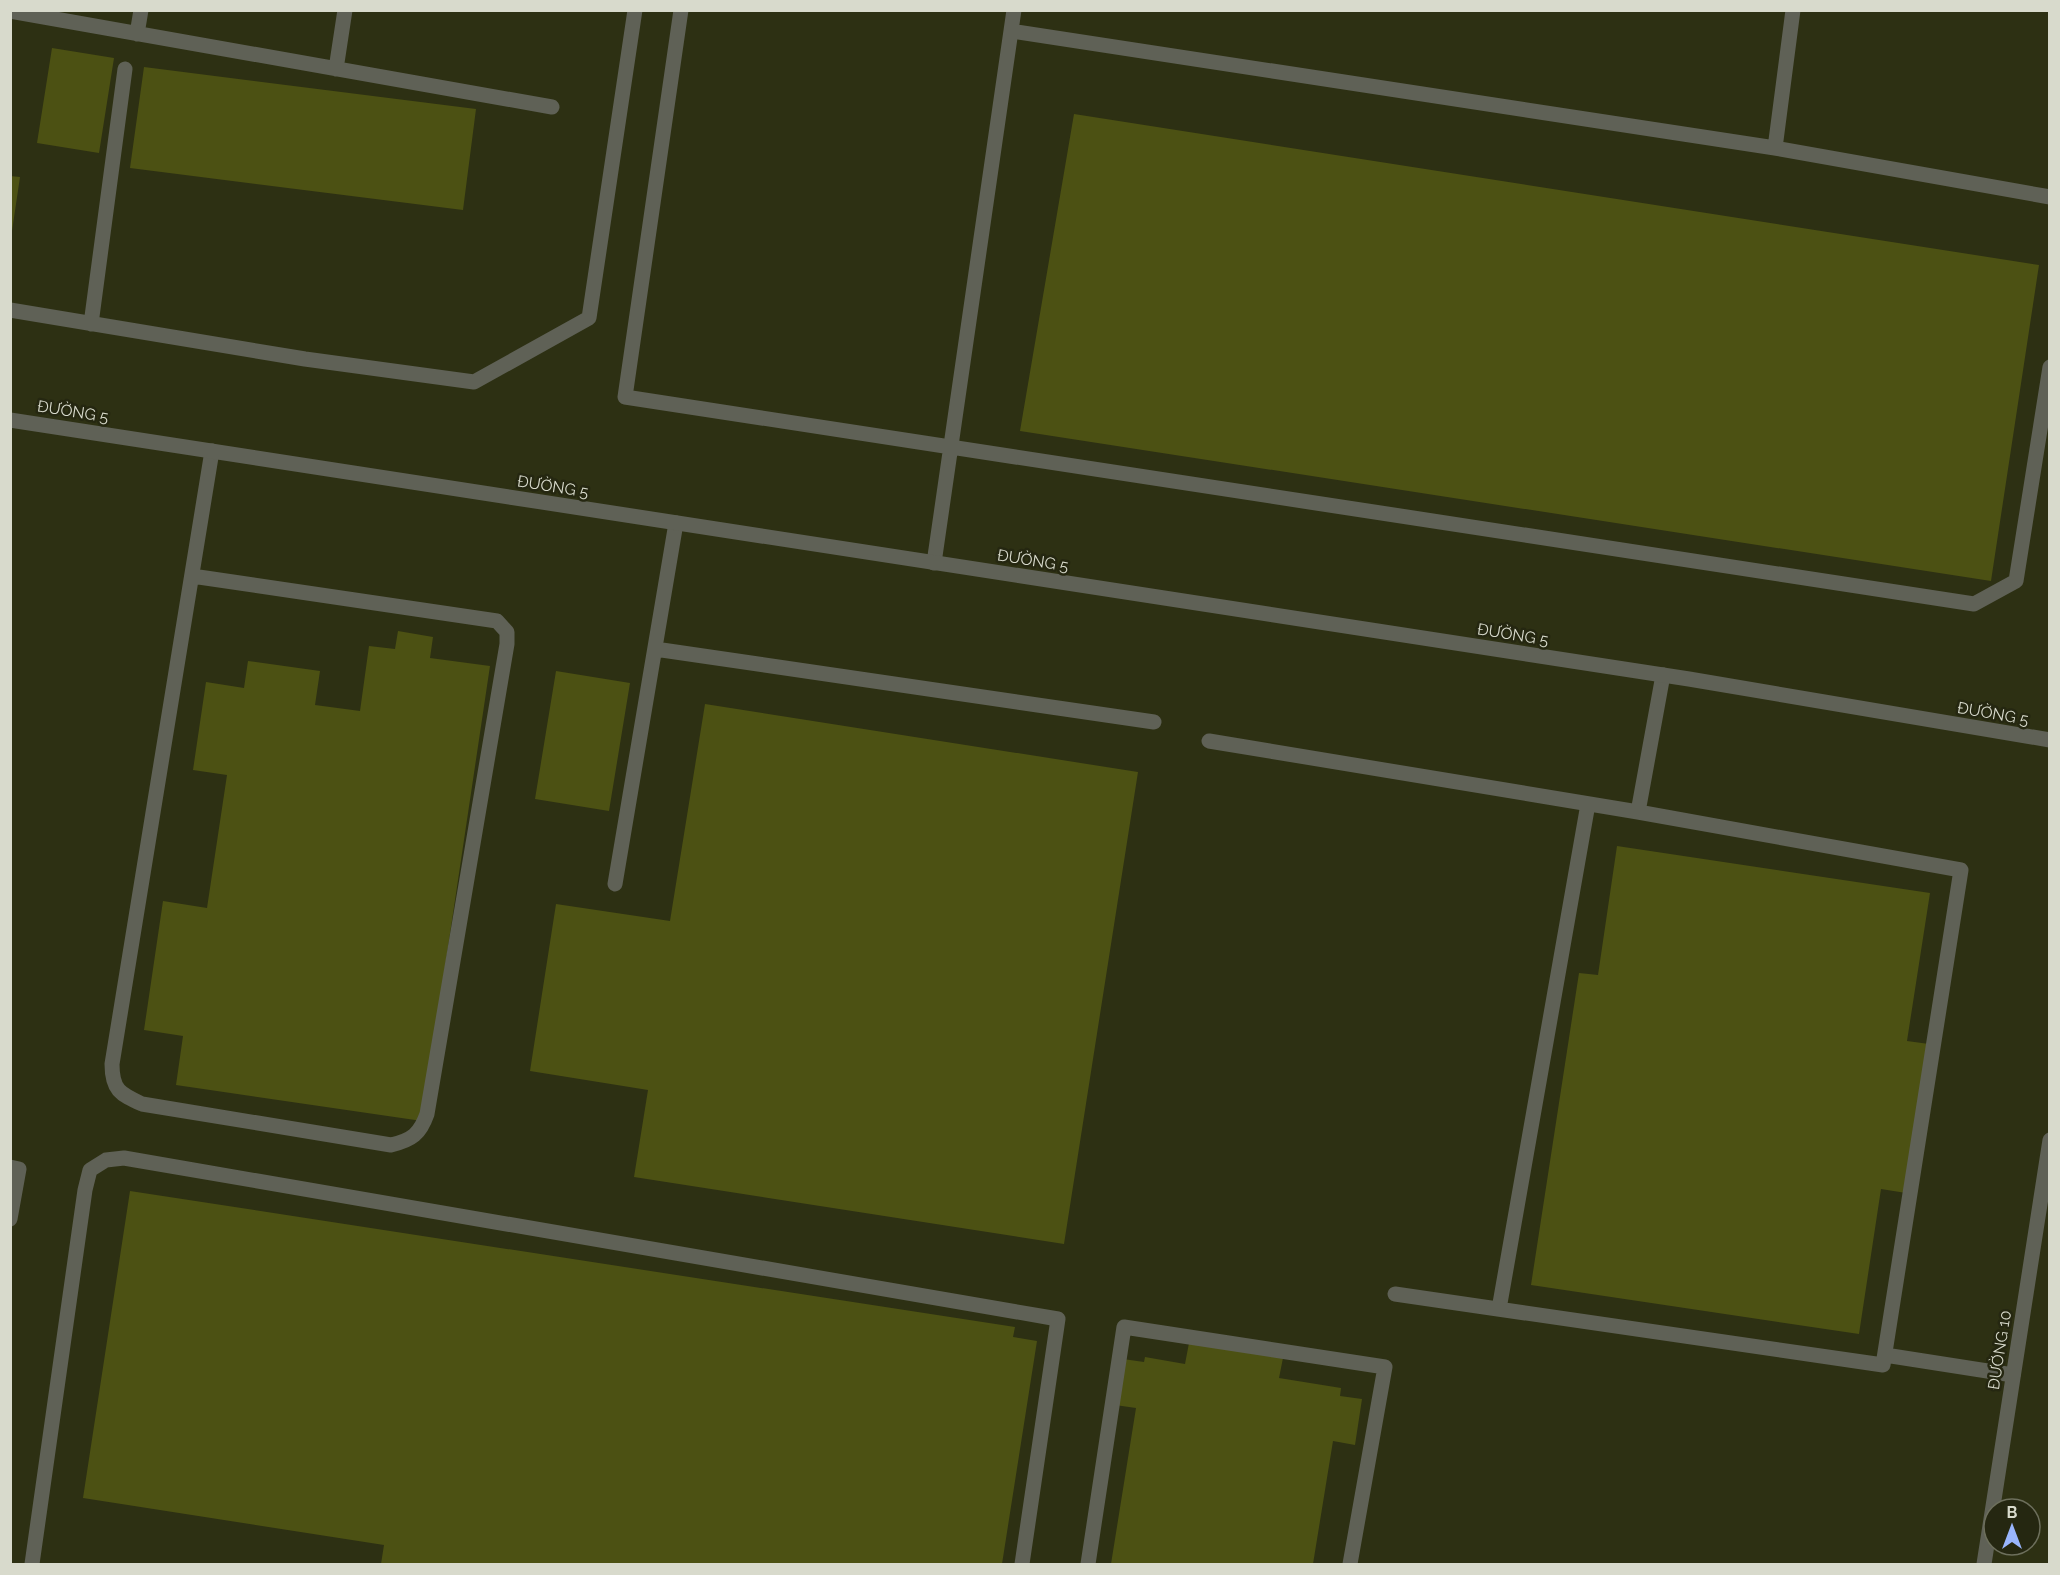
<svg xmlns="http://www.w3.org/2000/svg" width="2060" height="1575" font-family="Raleway,sans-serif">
<rect width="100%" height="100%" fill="#252711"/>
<path fill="#2d3013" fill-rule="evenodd" d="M11,11H2049V1564H11ZM1994,1509H2030V1545H1994Z"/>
<path fill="#4c5113" d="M52,48L114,58L99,153L37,143Z
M144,67L476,109L463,210L130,168Z
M1074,114L2039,265L1991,581L1020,431Z
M10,176L20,177L12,231H10Z
M398,631L433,637L430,658L490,666L422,1121L176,1085L183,1036L144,1030L163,901L207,908L227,775L193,770L206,682L244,688L248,661L320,671L315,705L360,711L369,646L395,649Z
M556,671L630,683L609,811L535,799Z
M705,704L1138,772L1064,1244L634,1177L648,1090L530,1071L556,904L670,921Z
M1617,846L1930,893L1907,1041L1929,1044L1906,1193L1881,1189L1859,1334L1531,1285L1579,973L1598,975Z
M130,1191L1015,1327L1013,1337L1037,1341L1002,1564H381L384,1545L83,1498Z
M1189,1343L1283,1358L1279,1378L1341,1388L1340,1396L1362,1399L1355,1445L1333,1441L1313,1564H1111L1136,1408L1115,1405L1123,1359L1144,1362L1145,1357L1185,1364Z"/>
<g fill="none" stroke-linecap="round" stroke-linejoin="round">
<path stroke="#5f6156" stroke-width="15" d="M681,10L625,397L1974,604L2016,581L2050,367
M10,11L552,107
M1011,31L1775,148L2050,197
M137,34L141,10
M336,69L345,10
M1775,148L1793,10
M10,310L305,359L474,382L589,318L635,10
M91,324L125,69
M934,563L1014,10
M192,576L497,621L507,632V644L427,1114C420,1134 412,1140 391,1145L142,1104C120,1094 112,1090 112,1064L212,451
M655,649L1154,722
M1209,741L1638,812L1663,675
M615,884L676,523
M10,1167L19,1169L10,1219
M1395,1294L1883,1365L1961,870L1638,812
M1499,1309L1588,804
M1885,1355L2013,1375
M32,1564L85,1190L90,1170L106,1160L124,1158L1058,1319L1022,1564
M1088,1564L1124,1327L1385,1367L1350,1564"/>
<path stroke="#5f6156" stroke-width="15" d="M10,420L1689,679L2050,740"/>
<path stroke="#5f6156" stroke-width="15" d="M1984,1564L2050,1140"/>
</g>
<g text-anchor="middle" stroke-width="5" stroke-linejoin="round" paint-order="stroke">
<g font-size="16" fill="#d8dacc" stroke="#252711">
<text transform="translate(73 411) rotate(9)" y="6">ĐƯỜNG 5</text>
<text transform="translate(553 486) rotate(9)" y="6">ĐƯỜNG 5</text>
<text transform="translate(1033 560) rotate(9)" y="6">ĐƯỜNG 5</text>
<text transform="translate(1513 634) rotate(9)" y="6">ĐƯỜNG 5</text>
<text transform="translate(1993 713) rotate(10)" y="6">ĐƯỜNG 5</text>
<text transform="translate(1999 1350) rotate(-81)" y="6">ĐƯỜNG 10</text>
</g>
</g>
<rect width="2060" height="1575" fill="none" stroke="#d8dacc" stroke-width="24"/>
<g transform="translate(2012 1527)"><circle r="28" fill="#252711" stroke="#6d6f5c" stroke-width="1.5"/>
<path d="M0-4.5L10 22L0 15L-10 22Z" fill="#99b5fd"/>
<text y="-9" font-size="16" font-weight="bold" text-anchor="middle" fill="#d8dacc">B</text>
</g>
</svg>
